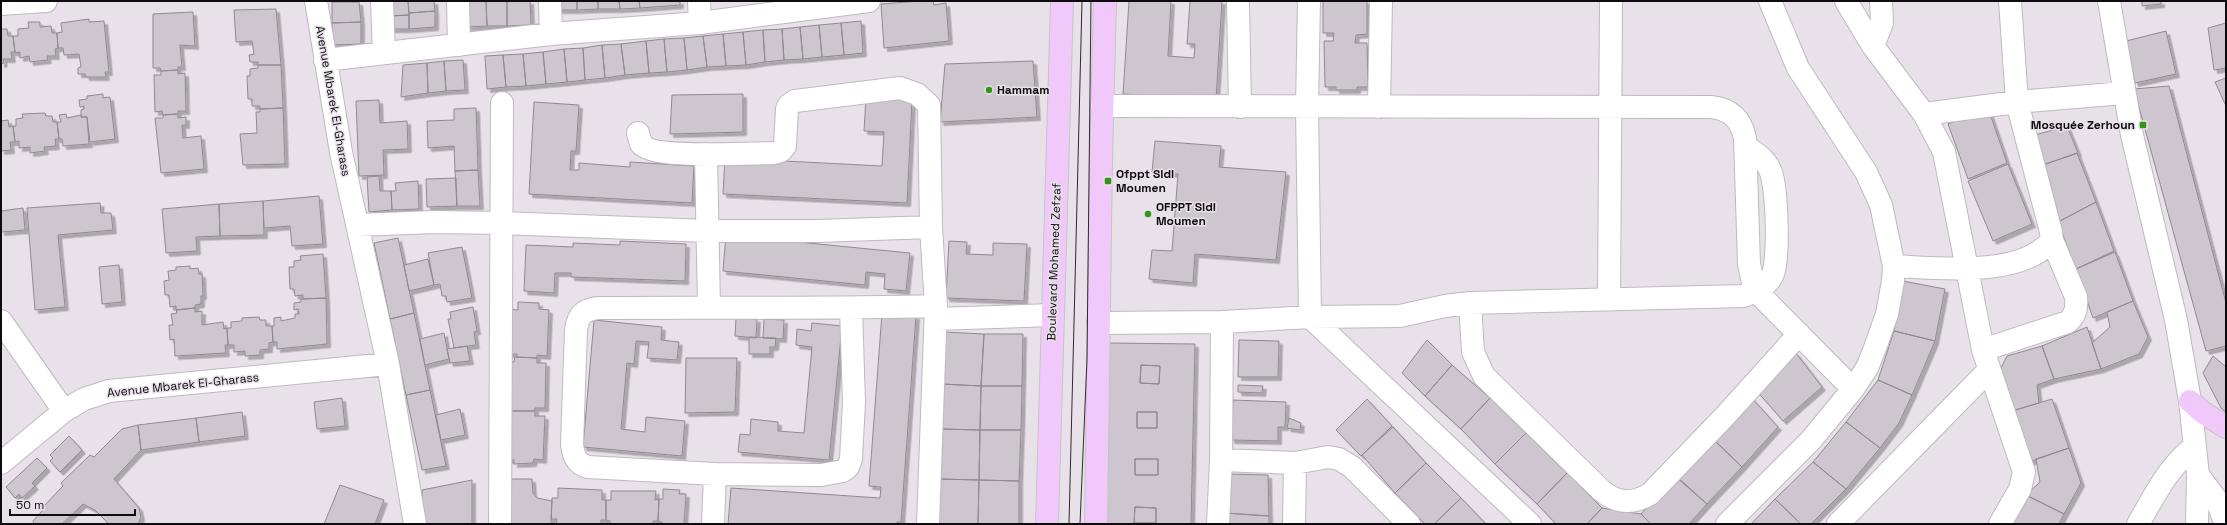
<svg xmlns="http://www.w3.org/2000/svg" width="2227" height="525" font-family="'Space Grotesk',sans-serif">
<defs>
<filter id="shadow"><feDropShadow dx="3.5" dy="3.5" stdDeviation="0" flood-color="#0004"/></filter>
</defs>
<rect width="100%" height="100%" fill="#e9e1ea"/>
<path fill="#cdc6cf" stroke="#908991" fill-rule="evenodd" filter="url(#shadow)" d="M388,1H408L409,15L389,16Z
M408,1H434L435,11L409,13Z
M466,1H486L487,26L467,27Z
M486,1H507V26H487Z
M507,1H530L531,25L507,26Z
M555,1H577V10H555Z
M577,1H598V9L577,10Z
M598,1H619L620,9H598Z
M619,1H639L640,8L620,9Z
M639,1H680V5L640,8Z
M921,1H933L934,5L946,3L949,41L884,48L881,4Z
M1129,1H1171L1168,56L1194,58L1195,44H1187L1190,1H1222L1216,99L1123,94Z
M1323,1H1367V34L1356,35L1355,43H1367L1368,87H1357V90H1336V87H1325L1324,41H1333L1334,33H1323Z
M2142,1H2161V4L2142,6Z
M332,2H359L361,22L332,23Z
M276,9L281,65H258V62H250L249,55L254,54L252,41L236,42L234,10Z
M435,11V27L409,29V13Z
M193,12L195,46L180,45L182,67H178V70L161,71L160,68H153V14Z
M409,15V29H390L389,16Z
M89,19V22L104,21L109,72H105L106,77H86L85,74H78V68L81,67L79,54L64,55L63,48H58L57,33L62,32L61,23Z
M861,21L863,53L844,55L841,23Z
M28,22H40V27L51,26L52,33H57L58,48L55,49L56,56H47L48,60L30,62L29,56L20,58V52L15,53L13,36H18V29L29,28Z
M361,22V44L333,45L332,23Z
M841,23L844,55L822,57L819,25Z
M2226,23V68L2214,70L2208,28Z
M819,25L822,57L803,59L800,27Z
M800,27L803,59L784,60L782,29Z
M1,29H7L8,36H13L15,52H11L12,59H3L4,63L1,64Z
M782,29L784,60L765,62L763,30Z
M763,30L765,62L746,65L743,32Z
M2166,31L2176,74L2135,83L2126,41Z
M743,32L746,65L726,66L723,34Z
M723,34L726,66L707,67L703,36Z
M703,36L707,67L687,70L684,38Z
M684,38L687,70L667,72L664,39Z
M664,39L667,72L649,73L646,41Z
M646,41L649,73L625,75L621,44Z
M621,44L625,75L605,78L602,45Z
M602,45L605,78L585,80L583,48Z
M583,48L585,80L567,82L564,49Z
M564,49L567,82L546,84L543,52Z
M543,52L546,84L526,86L523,54Z
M523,54L526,86L506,87L503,55Z
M503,55L506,87L487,89L485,56Z
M463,60L465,90L446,91L444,61Z
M444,61L446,91L428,93L427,63Z
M1033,61L1037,117L940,122L945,64Z
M427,63L428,93L401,97L403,65Z
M258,65H281L283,108L260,109V106H252V99H248L247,76H250V69L258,68Z
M178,70V74L185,73L186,111H178V114L163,115L162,111L155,112L154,75H161V71Z
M2226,78V106L2215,82Z
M2169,86L2226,303V346L2206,351L2134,89Z
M103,94V98L110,97L115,139L90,142L87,117H81V110L84,109V106L80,107L79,100L87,99V96Z
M743,94V132L670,134L672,95Z
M866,97L912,100L907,203L723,194L725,158L882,166L884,132L864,131Z
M379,100L380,123L407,121L408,149L383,150L384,175L359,176L356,101Z
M534,102L579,105L576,151H571L570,170H579V163L630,167V162L694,166L692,203L529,194Z
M283,108L285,164L243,165L240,134L257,133L256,112H260V109Z
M476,108L478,170L455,171L454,146L428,148L427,121L454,120V109Z
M1988,108L2007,163L1968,179L1948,124Z
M45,113L46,116H52L53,122H57L59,139H55L56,146L44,147L45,151L30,153V147L19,148V141L15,142L13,126H16V119L23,118L22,114Z
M66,114L67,118L81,115V117H87L89,144L63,146L62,139H59L57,122H61L59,115Z
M178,114V118L186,117V125H182L183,138L201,136L204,169L161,173L155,118H163V115Z
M1,117V121L8,120L9,127L13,126L15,142H10L11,150L1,151Z
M2067,126L2078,153L2037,167L2028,137Z
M1155,141L1221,146L1219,167L1286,172L1276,260L1195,254L1193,283L1149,279L1152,250L1172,251L1178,174L1152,172Z
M2077,153L2096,202L2058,222L2037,167Z
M2008,164L2032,224L1993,241L1968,181Z
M478,170L480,206H457L455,171Z
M379,176L380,191H391L392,210L369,212L367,177Z
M456,178L457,206L427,207L426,179Z
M418,181L419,209L392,210L391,191H396L395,183Z
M319,196L323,244L292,246L290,226L264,228L263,201Z
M263,201L264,235L220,236L219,204Z
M2096,202L2114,251L2076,269L2058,222Z
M100,203L101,213H111L113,230L58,235L65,307L35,310L27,208Z
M219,204L220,236L196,237L197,251L166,253L162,209Z
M23,208L25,230L1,232V211Z
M726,235L910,253L906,291L884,289L885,274L866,272L865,285L723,271Z
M398,238L414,313L390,319L374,243Z
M620,241L686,244L685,281L571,277V273H555L554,293L524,291L526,245L573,247V243L620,245Z
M949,241L967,242L966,254L993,255V243L1027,244L1024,301L946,298Z
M462,247L472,298L447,302L446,296H442L440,284L434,285L428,253Z
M2115,252L2133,301L2093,318L2076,269Z
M323,254L326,298L303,299V295L295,296L294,289H290L289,267H294V261L301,260L300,256Z
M428,259L434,285L409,291L404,265Z
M119,265L122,302L102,304L99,267Z
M190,266V269L198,268L199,274H202L203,296H201V304L195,305V308L176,310V306L170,307L169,295H165L164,281L169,280L168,271L176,270V267Z
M1903,281L1945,289L1935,341L1894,331Z
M326,298L327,344L277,349V342H273L272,326H274V318L281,317V321L295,318V314H299L298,309L294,310V303L301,302V299Z
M2133,301L2148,337L2139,354L2101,369L2092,343L2110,327L2107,312Z
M518,302L539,303V309L549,310L547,356L537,355V358L517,357V354H506L508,309L518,310Z
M473,307L477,331L474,332L476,345L454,348L448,319H451L450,312Z
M195,308V312L202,311V325L223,322L224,329L227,328L228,345H225L226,353L175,356L174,339L170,340L169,325H173L171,314L177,313L176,310Z
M414,313L430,390L406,395L390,319Z
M882,313L916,316L901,522H897V524H728L731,488L880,498L881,487L869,486Z
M259,317L260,320H266V326H272L273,342L269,343V349L260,350V355L245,356V351L234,352V345H228L227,328H231V322L242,321V318Z
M736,318L757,319L756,338L735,336Z
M764,319L784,320L783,339L763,338Z
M594,320L662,327L661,340L679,342L677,360L647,358L649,342L636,341L634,364L627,363L621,429L645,432L646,417L685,421L682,456L583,447Z
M812,323L842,326L829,460L738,452L740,434L750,435L751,419L778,422V431L804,433L812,347L796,345L797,329L811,331Z
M2087,327L2101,369L2054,379L2042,346Z
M1894,331L1935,341L1912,395L1878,380Z
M945,332L984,334L981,386L942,384Z
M444,333L449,359L425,365L420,339Z
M984,334H1023L1022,386H981Z
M749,337L776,338L775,347H770V354H749Z
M1239,340L1279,341L1278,377H1238Z
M1427,340L1452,365L1425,396L1402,373Z
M1109,343L1195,344L1191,524H1105ZM1141,365L1160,366L1159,384L1140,383ZM1137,412H1157V428H1137ZM1135,459H1158V475H1135ZM1135,507L1156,508V523H1134Z
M467,346L470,361L450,363L447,349Z
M2042,346L2054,379L2037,385L2039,403L2012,411L1997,376L2007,356Z
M1796,353L1822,387L1783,421L1755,389Z
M2213,356L2226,367V412L2221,408L2203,373Z
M515,357L537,358V363H546L545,408H535V411H504L506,362H514Z
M686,358H737L735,412L685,413Z
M1141,365L1160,366L1159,384L1140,383Z
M1452,365L1490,398L1461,429L1425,396Z
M1878,380L1912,395L1899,423L1880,448L1846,422Z
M942,384L981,386L980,430L941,429Z
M1238,385L1263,386L1262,393L1238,392Z
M981,386H1022L1021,430H980Z
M430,390L446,466L422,470L406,395Z
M1750,396L1778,427L1742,467L1712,438Z
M342,398L345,426L317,429L314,402Z
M1490,398L1526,433L1495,464L1461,429Z
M1367,399L1392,426L1361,456L1336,430Z
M2052,399L2069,448L2026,463L2012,411Z
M1233,400L1286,402L1285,427H1278V441L1231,440Z
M460,409L465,435L441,440L436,415Z
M504,411H535V416H545L543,460L534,459L533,463L514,464V460H503Z
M242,412L245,436L199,442L196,418Z
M1137,412H1157V428H1137Z
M196,418L199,442L141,450L138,425Z
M1289,418L1301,423L1300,430L1287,428Z
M1846,422L1880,448L1846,489L1813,462Z
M138,425L141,450L114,479L139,508L141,517L138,524H109L95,510L83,504L62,524H34L33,521L43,510L42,508L63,486L61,483L90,455L94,457L122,429Z
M1393,427L1426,463L1395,493L1362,455Z
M941,429L980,430L979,480L940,479Z
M980,430H1021L1019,481L979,480Z
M1526,433L1567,473L1537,504L1495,464Z
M69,436L82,450L60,472L50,461L53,458L50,455Z
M1712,438L1742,467L1707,504L1676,477Z
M2069,448L2081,483L2064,514L2026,495L2040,482L2036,459Z
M37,458L47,468L32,483L35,486L22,498L19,494L15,498L6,487Z
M1135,459H1158V475H1135Z
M1813,462L1846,489L1811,524H1801L1775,499Z
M1426,463L1461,498L1434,524H1425L1395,493Z
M1567,473L1602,508L1587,524H1556L1537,504Z
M1227,474L1268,475L1269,516L1225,513Z
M1675,475L1707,504L1689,524H1651L1641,514Z
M504,479H532L533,493L537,498L552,501L551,524H513L505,515Z
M940,479L979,480L978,524H939Z
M472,480V524H422V490Z
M979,480L1019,481V524H978Z
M340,485L384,500L375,524H324Z
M558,488L602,490V500H606V520H601V524H556L557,519H551L552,498H558Z
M663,489L680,490L679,494H686L684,524H662V522L658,521L659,499H663Z
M611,491H656L655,500L659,499L658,521H653V524H610V521L606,520V500H611Z
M2026,495L2064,514L2059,524H2009Z
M1461,498L1486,524H1434Z
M1775,499L1801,524H1751Z
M1135,507L1156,508V523H1134Z
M1602,508L1641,514L1651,524H1587Z
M1225,513L1269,516V524H1225Z"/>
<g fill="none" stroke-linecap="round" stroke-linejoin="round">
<g stroke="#c0b8c1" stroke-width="24">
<path id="minor" d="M316,1L341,152L388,364L415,524
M382,1L384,53
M458,1L459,45
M550,1L551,34
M699,1L700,23
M1238,1L1240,107
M1309,1L1307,107L1310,317L1530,524
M1846,1L1873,46L1924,114L1944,152L1983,350L2024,472L2020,489L2000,524
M2109,1L2132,135L2176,320L2190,401L2198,475L2197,524
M1,4L46,1
M1873,46L1882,23L1881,1
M325,60L551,34L700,23L869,1
M1102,106L1711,107C1730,109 1741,119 1745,138L1749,264L1753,282L1762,297L1853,389
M1379,107L1381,1
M1924,114L2017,102L2124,93
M638,133L641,144C653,159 751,153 774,153L781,151L785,146L787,109L789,105L795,101L900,88L917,94L929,105L931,227L936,306L928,524
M706,154L709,307
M357,225L435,222L503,223L708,231H818L931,227
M1894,266C1937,268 2021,278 2052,240L2051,232L2017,102L2010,1
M1609,300L1611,1
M1470,303L1473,352L1484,376L1602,491C1618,504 1633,504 1650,494L1725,416L1799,334
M851,308L854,402L851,459L848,467L843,471L821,475L715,474L588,467C576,464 573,455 572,444L576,330C578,315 583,310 598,308C711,307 824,309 936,306
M936,319L1052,315
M1,321L64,411
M1098,323L1222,322L1310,317L1400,316L1445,306L1470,303L1743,296C1755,292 1766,287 1772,276C1780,262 1777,184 1770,170C1765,159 1756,153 1746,147
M1983,350L2068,322C2076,314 2077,308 2076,297L2052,240
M1221,460L1295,463L1328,457L1339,459L1352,467L1409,524
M1,463L64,411L84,399L109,391L388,364
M2198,475L2216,499L2226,524
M500,524L502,103
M713,524L715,474
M1218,524L1221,460L1222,322
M1294,524L1295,463
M1727,524L1811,440L1853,389L1867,368L1875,348L1887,314L1893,281L1894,266L1881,205L1866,172L1798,68L1770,1
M1838,524L1989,370
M2138,524C2155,495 2167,468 2195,446"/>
</g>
<g stroke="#c5c4c5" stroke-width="24">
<path id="major" d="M2190,401L2202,412L2226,427
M1047,524L1062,1
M1096,524L1101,160L1105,1"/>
</g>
<use href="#minor" stroke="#fff" stroke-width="22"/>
<use href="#major" stroke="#f1c8fa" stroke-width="22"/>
<path stroke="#2e2a2e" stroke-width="1" d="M1069,524L1082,1
M1080,524L1087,359L1091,1"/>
</g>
<g fill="#339518" stroke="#e9e1ea" stroke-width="1.5">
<circle cx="989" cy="90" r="4"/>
<rect x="2139" y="121" width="8" height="8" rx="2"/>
<rect x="1104" y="177" width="8" height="8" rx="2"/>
<circle cx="1148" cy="214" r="4"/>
</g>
<g text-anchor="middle" stroke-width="3" stroke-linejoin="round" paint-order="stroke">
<g font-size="12" font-weight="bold" fill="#0e0b0e" stroke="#e9e1ea" text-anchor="start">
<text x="997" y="94">Hammam</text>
<text x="2135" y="129" text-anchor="end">Mosquée Zerhoun</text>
<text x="1116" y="178">Ofppt Sidi<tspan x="1116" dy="14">Moumen</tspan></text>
<text x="1156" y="211">OFPPT Sidi<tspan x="1156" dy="14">Moumen</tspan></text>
</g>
<g font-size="12" fill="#0e0b0e" stroke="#e9e1ea">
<text transform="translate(333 101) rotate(80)" y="4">Avenue Mbarek El-Gharass</text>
<text transform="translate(1054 262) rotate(-88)" y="4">Boulevard Mohamed Zefzaf</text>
<text transform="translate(183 385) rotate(-6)" y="4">Avenue Mbarek El-Gharass</text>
</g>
</g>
<rect width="2227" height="525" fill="none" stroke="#0e0b0e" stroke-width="4"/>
<path d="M10 509v6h125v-6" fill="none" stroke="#0e0b0e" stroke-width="2"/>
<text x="16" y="509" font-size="12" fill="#0e0b0e" stroke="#e9e1ea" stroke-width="3" paint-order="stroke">50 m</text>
</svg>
